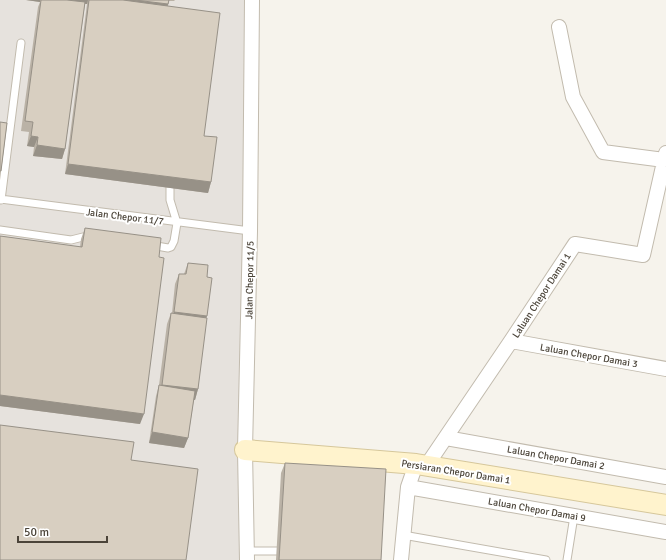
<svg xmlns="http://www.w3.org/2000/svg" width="666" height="560" font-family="Signika,sans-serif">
<rect width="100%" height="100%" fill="#f6f3ec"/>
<path fill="#e6e2dd" d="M0,0H252L247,560H0Z"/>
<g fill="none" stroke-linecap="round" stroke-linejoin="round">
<g stroke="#c2bbae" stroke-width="9">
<path id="lane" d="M0,199L250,231
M1,200L21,43
M0,230L71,240L83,237H90
M151,245L168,248L171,247L174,241L177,223L170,200V179
M403,535L546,560
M247,551H285L292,553L295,560
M567,560L574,516"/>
</g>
<g stroke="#c2bbae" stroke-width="16">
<path id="street" d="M559,27L573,97L603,152L664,160
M511,341L666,369
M446,438L666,477
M427,465L511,341L575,244L643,255L666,153
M408,487L666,532
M247,560L245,450L250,231L252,0
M401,560L408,487L416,464"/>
</g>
<g stroke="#d6c79b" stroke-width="22">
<path id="secondary" d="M245,450L416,464L666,505"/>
</g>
<use href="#lane" stroke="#fff" stroke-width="7"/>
<use href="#street" stroke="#fff" stroke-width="14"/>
<use href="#secondary" stroke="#fff3cd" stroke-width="20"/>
</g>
<path fill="#bab2a6" d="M26,0H175L174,1H169L168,6L204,136L211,182L208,193L65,174L87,4H85L65,149L62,159L33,156L34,147L27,146L29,132L21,131L38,7L40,2Z
M85,228L159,257L140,424L0,406V236L80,247L81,239Z
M188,263L207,277L206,318L198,389L195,400L194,399L188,438L184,448L149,443L156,396L159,385L167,324L171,313H172L175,284L179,274H184Z
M285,463L381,560H276L281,473Z"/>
<path fill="#979187" d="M26,0H40V2Z
M54,0H88L87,4Z
M89,0H135L168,4L165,15Z
M31,136L38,137L34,147L27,146Z
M37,145L65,149L62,159L33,156Z
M68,164L211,182L208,193L65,174Z
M174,312L207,316L203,326L171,322Z
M162,385L198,389L195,400L158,395Z
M0,395L144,414L140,424L0,406Z
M152,432L188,438L184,448L149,443Z"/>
<path fill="#d8cfc1" stroke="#979187" d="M41,0H67L85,2L65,149L37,145L38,137L31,136L33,122L25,121Z
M89,0H123L220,13L204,136L217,137L211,182L68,164Z
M135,0H169L168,4Z
M0,122L7,123L1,171H0Z
M85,228L161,238L159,257L164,258L144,414L0,395V236L82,247Z
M188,263L208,265L207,277L212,278L207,316L174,312L179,274H186Z
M171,313L207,318L198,389L162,385Z
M159,385L195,391L188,438L152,432Z
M0,425L134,442L131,460L198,469L186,560H0Z
M285,463L386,469L381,560H279Z"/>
<g text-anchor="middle" stroke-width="4" stroke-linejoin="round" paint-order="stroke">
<g font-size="10" fill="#4b4439" stroke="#fff">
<text transform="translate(125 216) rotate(7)" y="4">Jalan Chepor 11/7</text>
<text transform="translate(249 280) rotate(-89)" y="4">Jalan Chepor 11/5</text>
<text transform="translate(541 295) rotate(-57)" y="4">Laluan Chepor Damai 1</text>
<text transform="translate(589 355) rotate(10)" y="4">Laluan Chepor Damai 3</text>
<text transform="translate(556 457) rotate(10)" y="4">Laluan Chepor Damai 2</text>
<text transform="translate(456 471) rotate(9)" y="4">Persiaran Chepor Damai 1</text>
<text transform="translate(537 509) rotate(10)" y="4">Laluan Chepor Damai 9</text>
</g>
</g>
<path d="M18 536v6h89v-6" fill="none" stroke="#4b4439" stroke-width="2"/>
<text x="24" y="536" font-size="12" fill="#4b4439" stroke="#ffffff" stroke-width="3" paint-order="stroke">50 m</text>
</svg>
